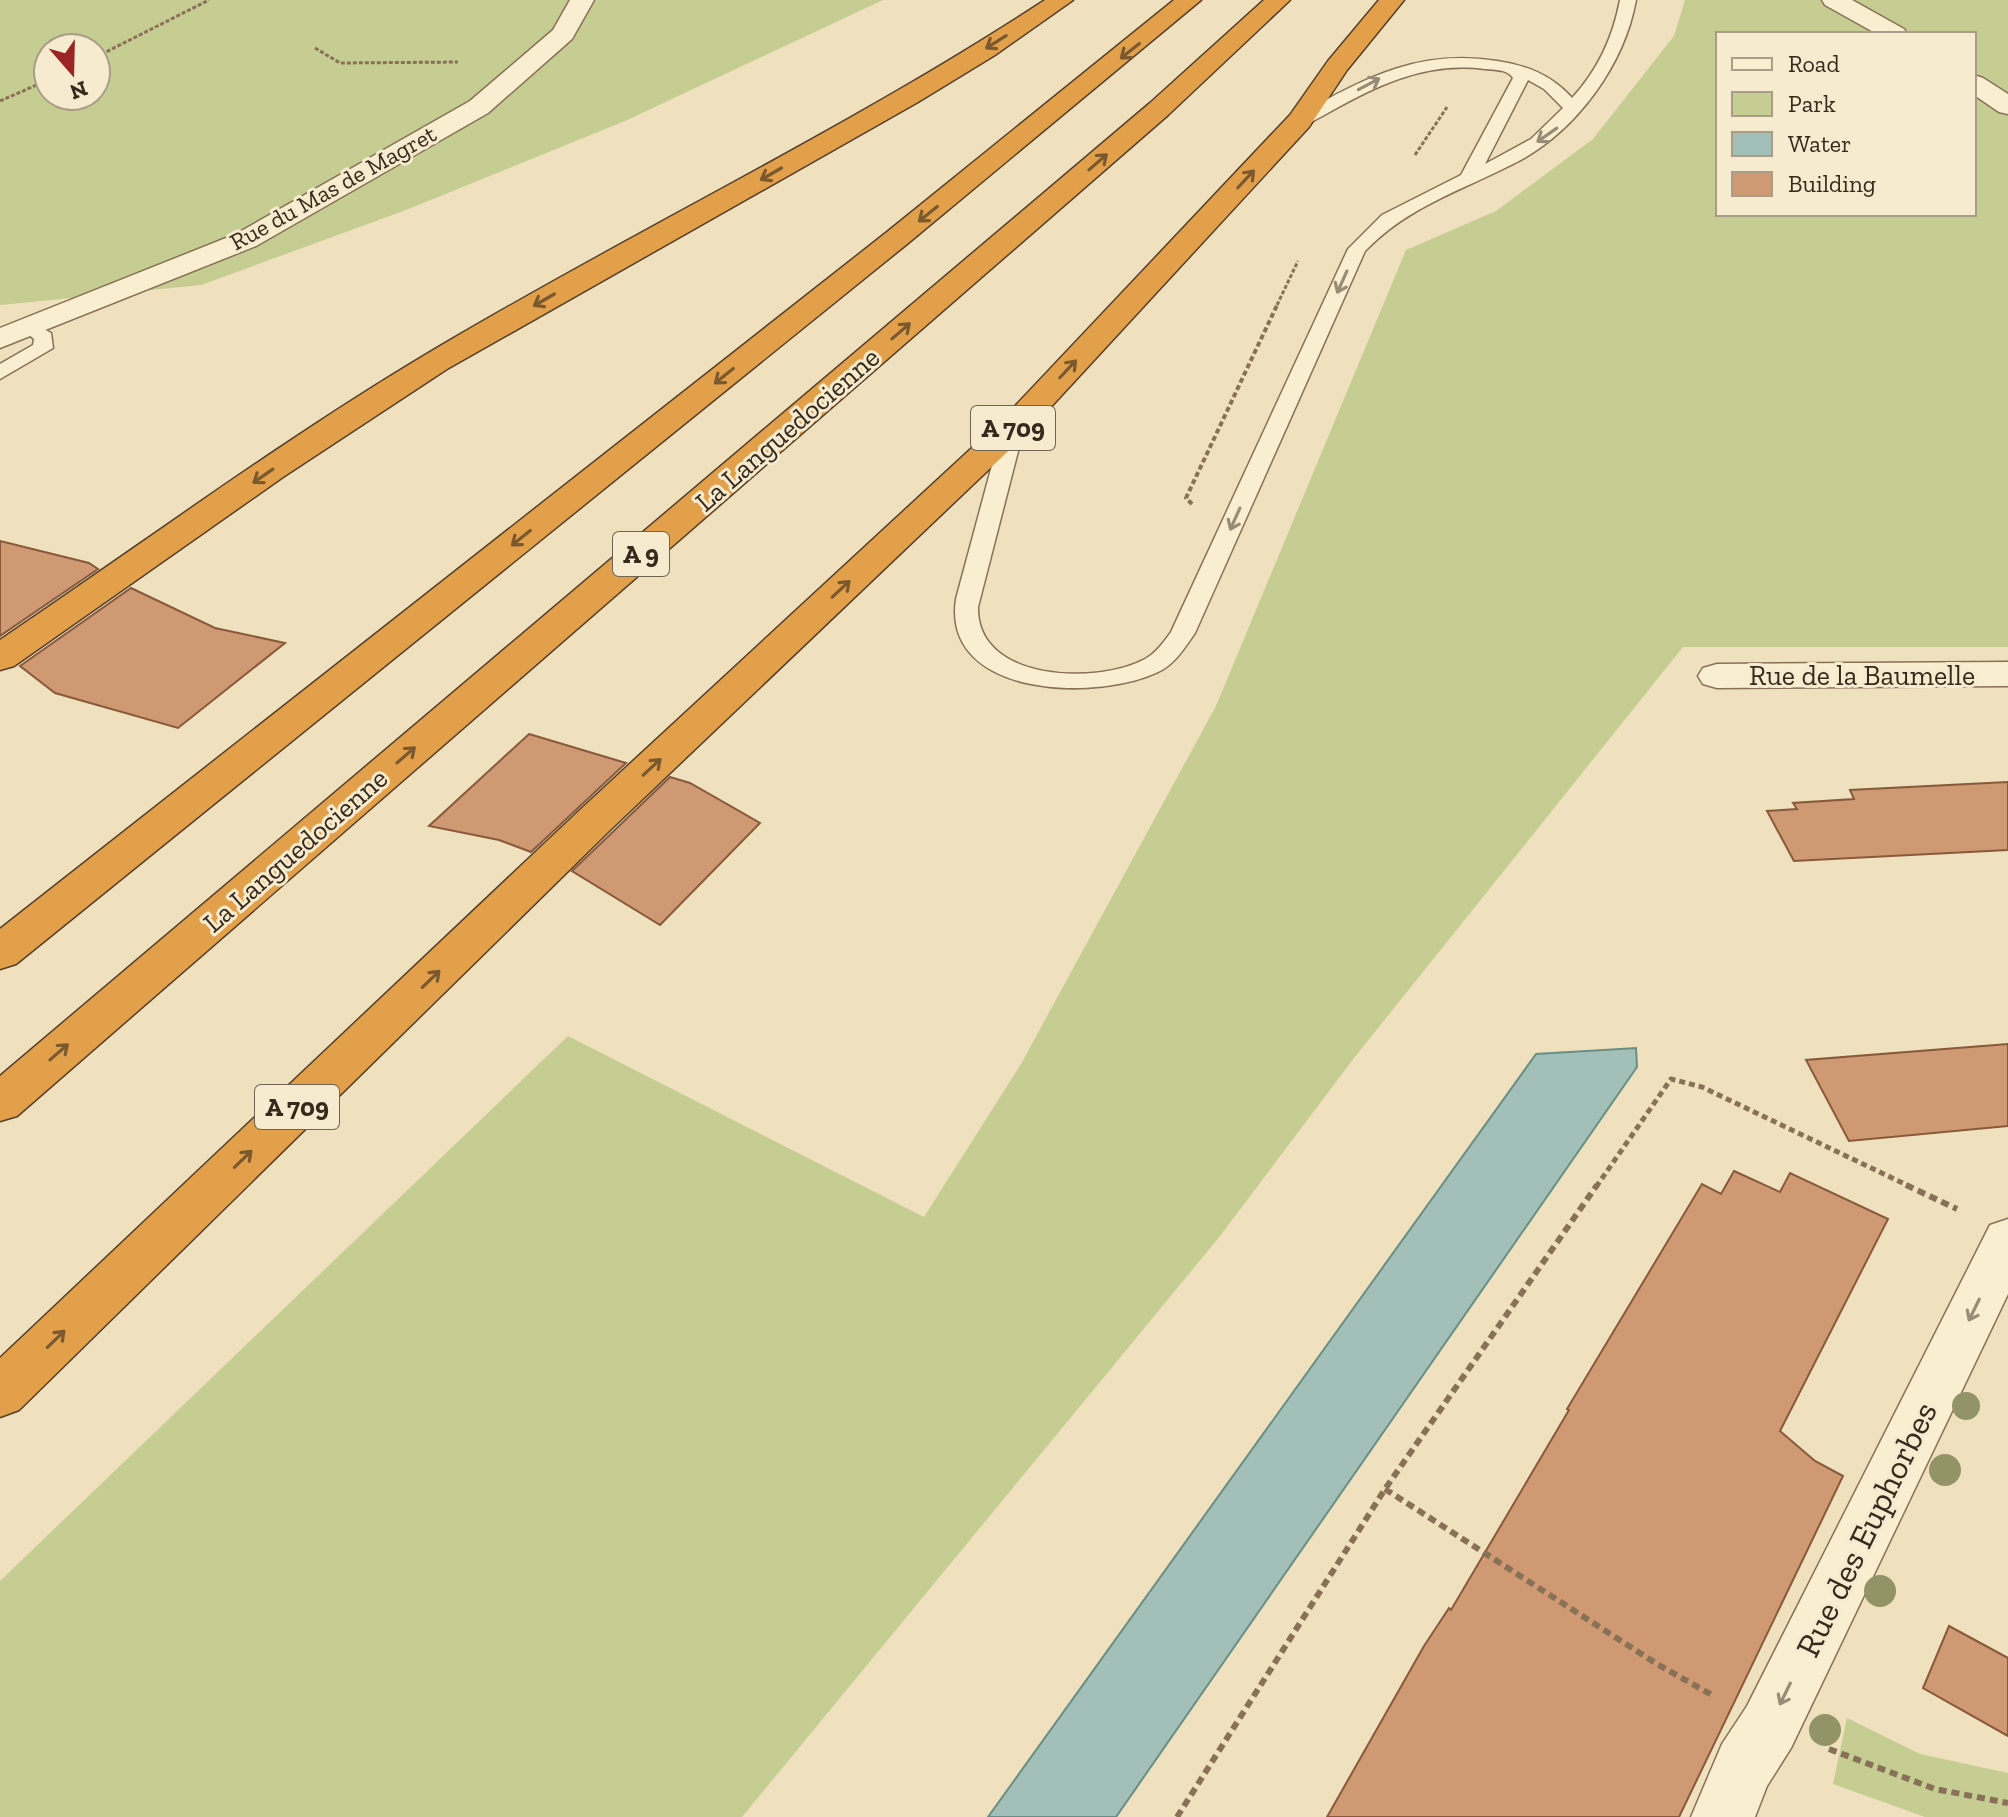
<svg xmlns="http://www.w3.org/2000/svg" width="2008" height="1817" font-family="'Zilla Slab',serif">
<rect width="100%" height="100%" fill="#efe0be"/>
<path fill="#c6cd92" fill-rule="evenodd" d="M0,0H883L625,121L406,210L201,285L0,305ZM48,48H96V96H48Z
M1685,0H2008V647H1683L1354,1058L1220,1236L742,1817H0V1581L568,1036L924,1217L1021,1064L1216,706L1406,250L1496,211L1593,139L1674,36ZM1718,34H1974V214H1718Z
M1847,1718L1920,1754L2008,1773V1817H1925L1833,1784Z"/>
<path fill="#a2c0b7" stroke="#698e85" stroke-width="2" d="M1636,1048L1637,1067L1116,1817H988L1536,1054Z"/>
<path fill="#cf9973" stroke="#885a3b" stroke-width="2" d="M0,541L89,563L98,569L0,636Z
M131,588L215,628L285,643L178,728L55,693L20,666Z
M529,734L626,763L531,852L499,840L429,826Z
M670,777L690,783L760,823L660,925L572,871Z
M2008,782V850L1794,861L1767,811L1797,809L1793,803L1854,799L1850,790Z
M2008,1044V1126L1849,1141L1806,1060Z
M1734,1171L1780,1192L1790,1173L1888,1219L1780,1431L1815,1461L1843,1476L1679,1817H1327L1424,1646L1449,1608L1451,1610L1569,1410L1567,1409L1702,1184L1721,1194Z
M1949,1626L2008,1658V1736L1923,1688Z"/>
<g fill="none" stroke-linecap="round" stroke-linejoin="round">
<g stroke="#887156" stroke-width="3">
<path id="service" d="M1620,0H1636C1624,66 1576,131 1517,162C1463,190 1408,206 1365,251L1195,633C1186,646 1176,662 1162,670C1102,702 941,699 956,599L1002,428L1013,422L1024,428L978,607C976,682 1098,685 1145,659C1156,653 1164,642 1171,632L1348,249L1382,215L1461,175L1513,78C1507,69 1495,70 1485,69C1417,60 1364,93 1306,125H1294L1291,121L1294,117C1363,80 1416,48 1497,61C1526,65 1552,75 1572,98C1598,70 1613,37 1620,0ZM1528,80L1544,89L1563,108L1531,139L1485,164Z
M30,321L51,333L53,348L0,379V364L33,345L34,339L20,327Z"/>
</g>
<g stroke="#887156" stroke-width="3">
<path id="minor" d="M570,0H594L572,39L488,113L256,246L0,348V328L236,234L470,101L553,30Z
M1822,0H1852L1904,29L1907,34H1877L1825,5Z
M1974,75L1983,78L2008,94V114L1999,112L1974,95Z
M2008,662V686L1717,688L1703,684L1698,676L1703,668L1717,664Z
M2008,1219V1294L1791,1748L1767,1786L1755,1817H1691L1722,1744L1747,1706L1990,1225Z"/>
</g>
<g stroke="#553f2b" stroke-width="3">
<path id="motorway" d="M1045,0H1073L995,55L918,102L447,369L283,477L14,666L0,670V640C141,545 278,443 425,355C629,233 845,131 1045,0Z
M1174,0H1201L907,244L16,964L0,969V929L887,232Z
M1264,0H1290L1168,115L17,1116L0,1121V1076L1150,103Z
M1379,0H1404L1347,70L1309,127L1025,435L610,830L19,1410L0,1417V1358L580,810L1001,421L1290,115L1328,61Z"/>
</g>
<path stroke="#887156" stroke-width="3" stroke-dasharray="4 2" stroke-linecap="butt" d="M315,48L340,63L458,62
M96,57L209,0
M0,101L48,80
M1415,155L1447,107
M1277,305L1298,261"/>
<path stroke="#887156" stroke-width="4" stroke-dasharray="5 3" stroke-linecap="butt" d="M1192,504L1186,498L1278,303"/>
<path stroke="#887156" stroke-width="5" stroke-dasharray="6 4" stroke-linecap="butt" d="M1596,1187L1671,1079L1702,1087L1911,1187"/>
<path stroke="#887156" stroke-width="6" stroke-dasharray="8 5" stroke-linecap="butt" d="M1906,1185L1957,1209
M1385,1489L1657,1664L1712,1695
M1829,1749L1935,1789L2008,1803
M1177,1817L1385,1489L1597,1185"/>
<use href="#service" fill="#faeed1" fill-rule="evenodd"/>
<use href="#minor" fill="#faeed1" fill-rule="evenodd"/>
<use href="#motorway" fill="#e2a04b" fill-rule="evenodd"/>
</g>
<g fill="#939368">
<circle cx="1966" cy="1406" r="14"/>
<circle cx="1945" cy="1470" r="16"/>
<circle cx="1880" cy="1591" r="16"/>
<circle cx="1825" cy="1730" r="16"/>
</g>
<defs><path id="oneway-shaft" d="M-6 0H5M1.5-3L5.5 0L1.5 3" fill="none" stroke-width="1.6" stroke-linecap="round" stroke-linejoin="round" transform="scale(2)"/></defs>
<g stroke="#7b592f">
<use href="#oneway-shaft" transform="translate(996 42) rotate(148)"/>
<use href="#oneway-shaft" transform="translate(1130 51) rotate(141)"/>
<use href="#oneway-shaft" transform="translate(1098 162) rotate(-41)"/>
<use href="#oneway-shaft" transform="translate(771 174) rotate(150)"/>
<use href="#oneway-shaft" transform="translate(1246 179) rotate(-47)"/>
<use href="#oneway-shaft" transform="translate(928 214) rotate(141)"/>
<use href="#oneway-shaft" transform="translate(544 300) rotate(150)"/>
<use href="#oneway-shaft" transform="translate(901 331) rotate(-41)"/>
<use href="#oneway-shaft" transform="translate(1068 369) rotate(-47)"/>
<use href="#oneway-shaft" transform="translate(724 376) rotate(141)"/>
<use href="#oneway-shaft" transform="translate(263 476) rotate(145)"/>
<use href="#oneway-shaft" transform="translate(521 538) rotate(141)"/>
<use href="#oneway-shaft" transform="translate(841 589) rotate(-43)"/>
<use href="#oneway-shaft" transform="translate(406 755) rotate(-41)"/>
<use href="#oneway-shaft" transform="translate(652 767) rotate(-43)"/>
<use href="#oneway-shaft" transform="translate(431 979) rotate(-44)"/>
<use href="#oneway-shaft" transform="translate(59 1052) rotate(-41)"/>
<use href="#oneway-shaft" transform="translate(243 1159) rotate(-44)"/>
<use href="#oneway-shaft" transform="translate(56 1339) rotate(-44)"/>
</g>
<g stroke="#988c76">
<use href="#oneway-shaft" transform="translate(1369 84) rotate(-28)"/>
<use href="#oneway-shaft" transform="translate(1547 135) rotate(145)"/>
<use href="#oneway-shaft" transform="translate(1342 282) rotate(114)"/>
<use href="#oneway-shaft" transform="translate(1235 519) rotate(114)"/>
<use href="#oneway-shaft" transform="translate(1974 1310) rotate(116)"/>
<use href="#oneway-shaft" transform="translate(1785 1694) rotate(116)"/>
</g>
<g text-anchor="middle" stroke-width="6" stroke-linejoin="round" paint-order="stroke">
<g font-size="24" fill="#37291c" stroke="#f6ebce">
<text transform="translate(333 188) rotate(-29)" y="8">Rue du Mas de Magret</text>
</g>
<g fill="#f6ebce" stroke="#706351" stroke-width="2">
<rect x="971" y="406" width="84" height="44" rx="6"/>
<rect x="613" y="532" width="56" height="44" rx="6"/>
<rect x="255" y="1085" width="84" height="44" rx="6"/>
</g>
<g font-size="26" font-weight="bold" fill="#37291c">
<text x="1013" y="437">A 709</text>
<text x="641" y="563">A 9</text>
<text x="297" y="1116">A 709</text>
</g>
<g font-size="28" fill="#37291c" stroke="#f6ebce">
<text transform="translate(787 429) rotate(-41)" y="10">La Languedocienne</text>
<text x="1862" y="685">Rue de la Baumelle</text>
<text transform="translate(295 850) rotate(-41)" y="10">La Languedocienne</text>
</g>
<g font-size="34" fill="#37291c" stroke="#f6ebce">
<text transform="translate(1866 1529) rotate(-64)" y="12">Rue des Euphorbes</text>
</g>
</g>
<rect x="1716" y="32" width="260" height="184" fill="#f6ebce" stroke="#aa9d87" stroke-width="2"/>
<rect x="1732" y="58" width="40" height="12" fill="#faeed1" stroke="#aa9d87" stroke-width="2"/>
<text x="1788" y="72" font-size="24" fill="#37291c">Road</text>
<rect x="1732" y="92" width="40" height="24" fill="#c6cd92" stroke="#aa9d87" stroke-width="2"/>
<text x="1788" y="112" font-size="24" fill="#37291c">Park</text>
<rect x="1732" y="132" width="40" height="24" fill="#a2c0b7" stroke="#aa9d87" stroke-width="2"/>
<text x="1788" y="152" font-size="24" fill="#37291c">Water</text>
<rect x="1732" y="172" width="40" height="24" fill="#cf9973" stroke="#aa9d87" stroke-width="2"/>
<text x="1788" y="192" font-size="24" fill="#37291c">Building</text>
<g transform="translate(72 72) rotate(160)"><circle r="38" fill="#f6ebce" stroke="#aa9d87" stroke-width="2"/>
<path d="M0-6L14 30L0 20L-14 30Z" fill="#992525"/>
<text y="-12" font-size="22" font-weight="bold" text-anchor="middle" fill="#37291c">N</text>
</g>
</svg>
